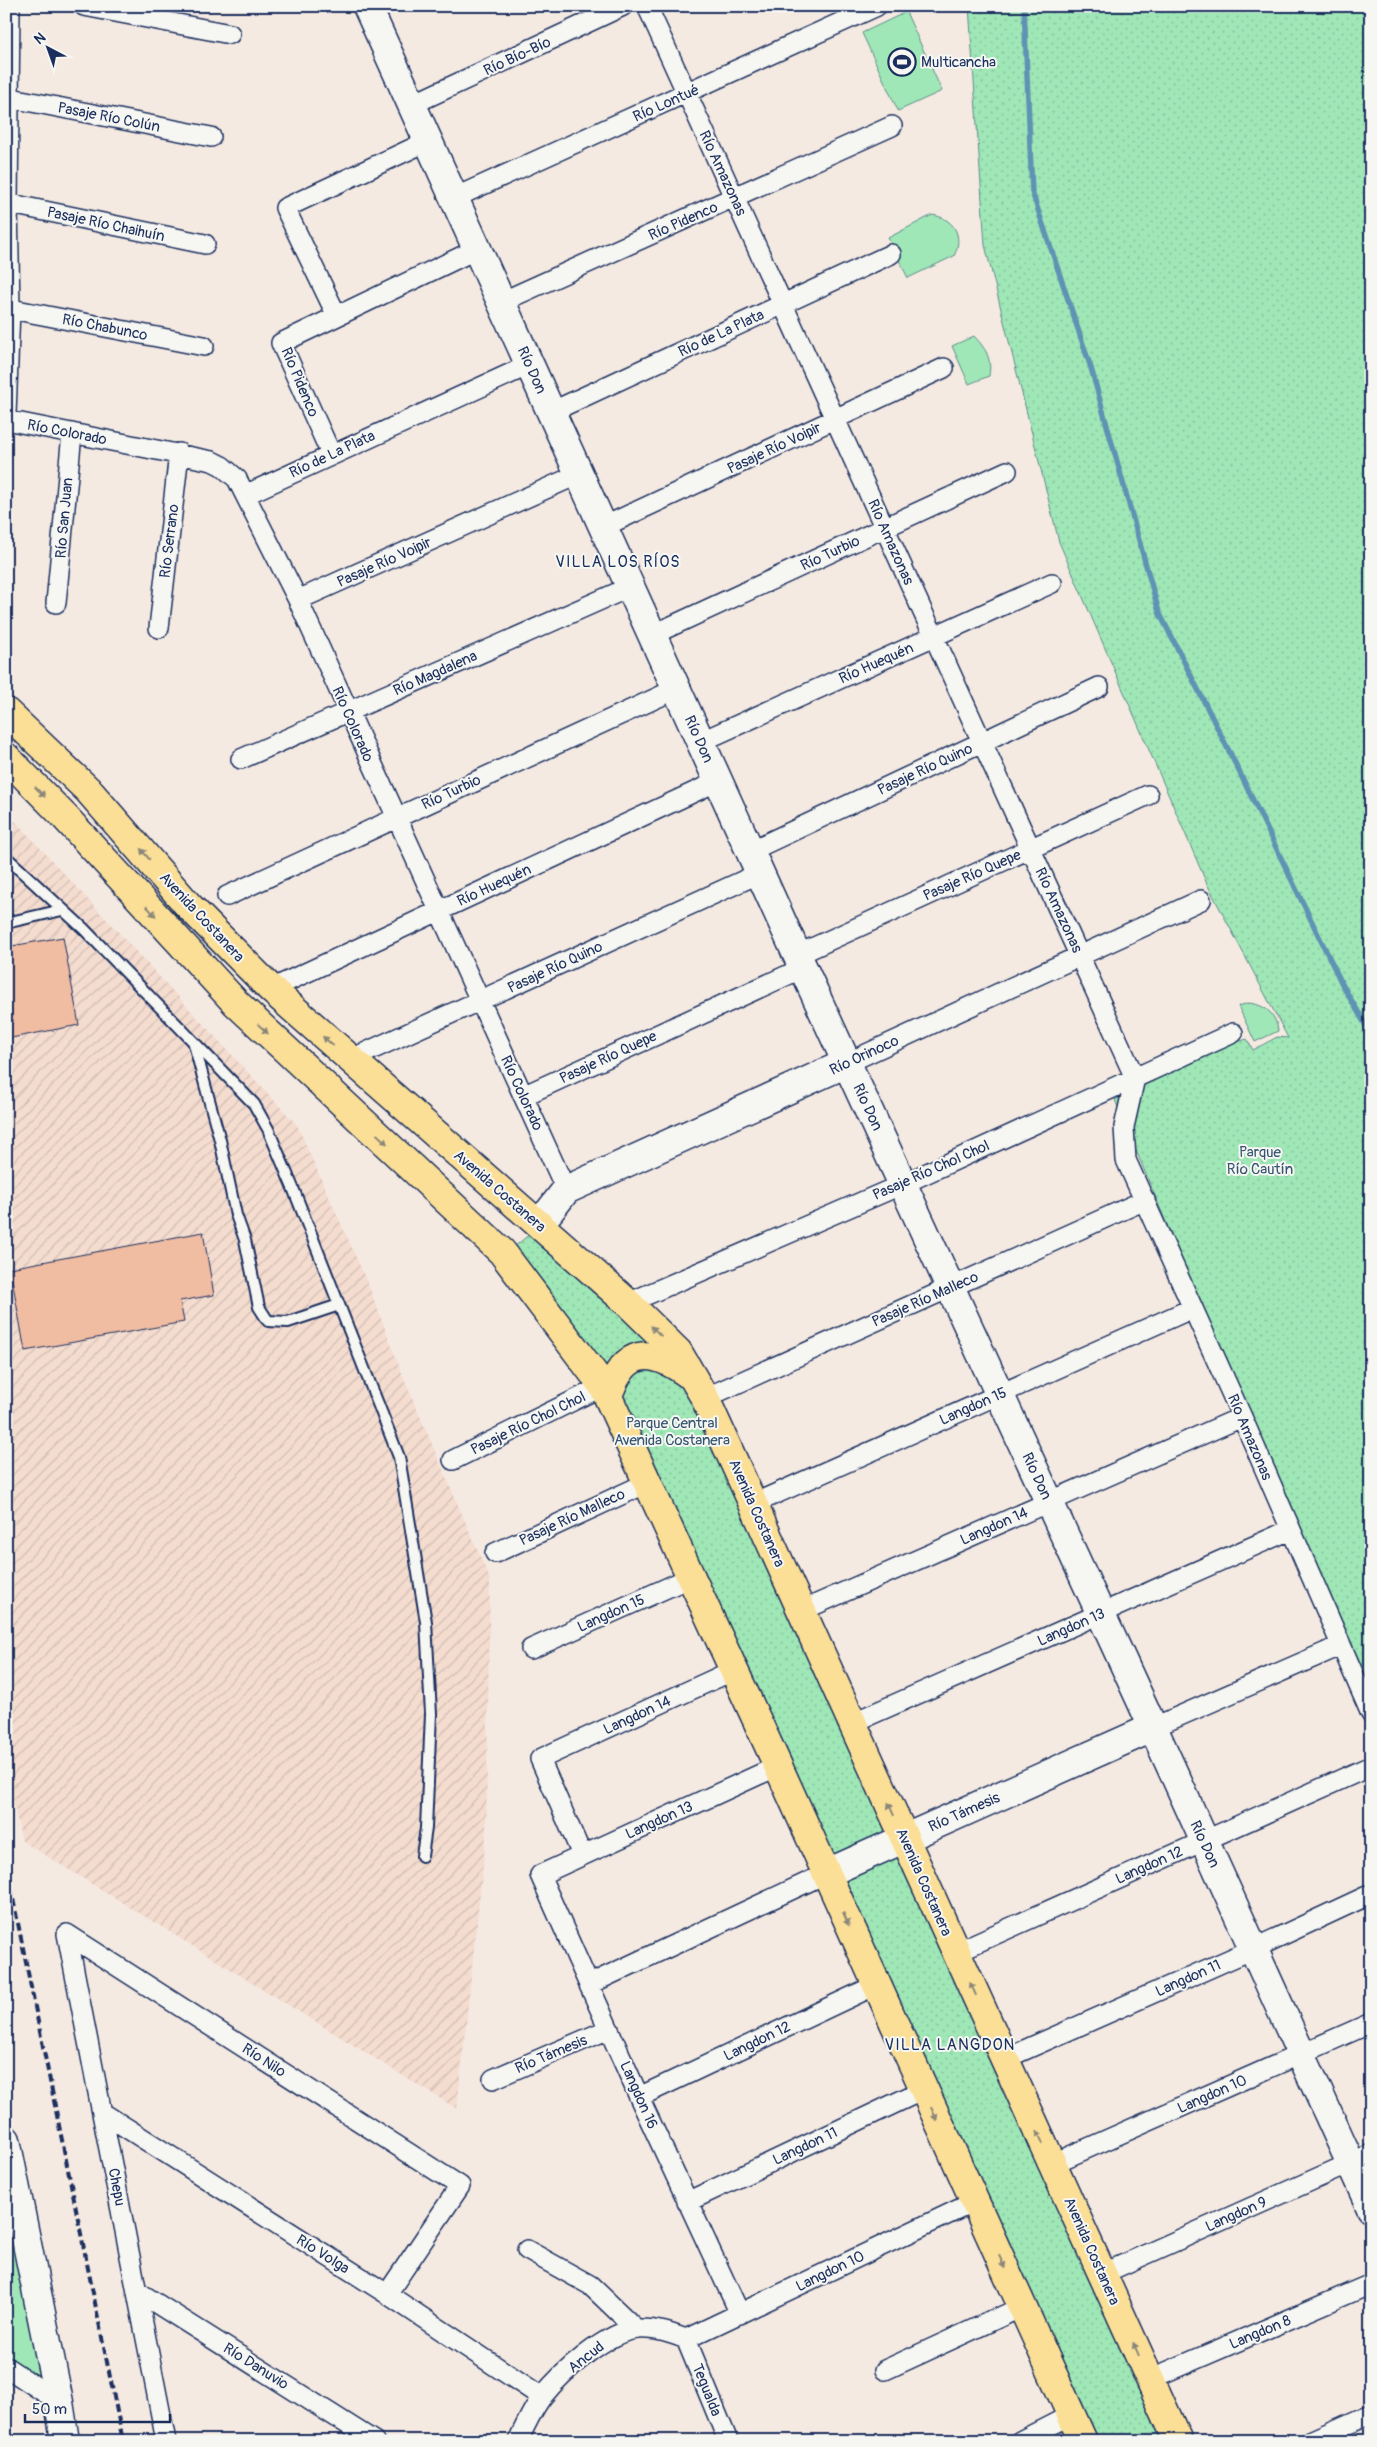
<svg xmlns="http://www.w3.org/2000/svg" width="1377" height="2447" font-family="Pangolin,sans-serif">
<defs>
<pattern id="industrial-furrows" width="10" height="10" patternUnits="userSpaceOnUse" patternTransform="scale(1.25)"><rect width="10" height="10" fill="#f4dccf"/><path d="M-1 1l2-2M0 10L10 0M9 11l2-2" fill="none" stroke="#d1bdb4"/></pattern>
<pattern id="park-dots" width="8" height="8" patternUnits="userSpaceOnUse" patternTransform="scale(1.25)"><rect width="8" height="8" fill="#9fe7b6"/><path d="M2 2h.1M6 6h.1" fill="none" stroke="#88c69f" stroke-width="1.8" stroke-linecap="round"/></pattern>
</defs>
<rect width="100%" height="100%" fill="#f5eae2"/>
<filter id="ink" filterUnits="userSpaceOnUse"><feTurbulence type="fractalNoise" baseFrequency=".02" numOctaves="2"/><feDisplacementMap in="SourceGraphic" scale="10" xChannelSelector="R" yChannelSelector="G"/><feConvolveMatrix kernelMatrix="1 2 1 2 8 2 1 2 1" color-interpolation-filters="sRGB"/></filter>
<g filter="url(#ink)">
<path fill="url(#industrial-furrows)" d="M6,811L297,1125L368,1284L406,1384L490,1579L486,1837L457,2109L22,1841L6,1771Z"/>
<path fill="#9fe7b6" stroke="#5d8b8a" d="M906,12L942,91L898,111L862,33Z
M932,215C954,218 964,236 954,256L908,278L888,238Z
M974,336C986,349 992,358 989,376L969,384L952,346Z
M1249,1003C1266,1005 1276,1014 1278,1031L1255,1042L1238,1006Z
M6,2197L43,2378L6,2356Z"/>
<path fill="url(#park-dots)" stroke="#5d8b8a" d="M969,6H1371V1691L1210,1328L1115,1100L1218,1048L1247,1039L1253,1050L1277,1037L1288,1038L1207,884L1059,542L985,245Z
M537,1228L675,1355L1173,2441H1089L607,1384L508,1252Z"/>
<g fill="none" stroke-linecap="round" stroke-linejoin="round">
<path stroke="#5f93b4" stroke-width="5.5" d="M1024,6L1032,192L1091,368L1159,612L1237,767L1343,986L1371,1034"/>
</g>
<path fill="#f0bca2" stroke="#1b2f5e" d="M63,937L79,1025L6,1039V947Z
M203,1232L214,1295L180,1301L184,1322L25,1351L10,1268Z"/>
<g fill="none" stroke-linecap="round" stroke-linejoin="round">
<g stroke="#1b2f5e" stroke-width="14">
<path id="lane" d="M6,857L84,929L254,1104L268,1129L293,1188L399,1457L426,1622L431,1714L426,1828L422,1856
M6,923L62,910
M194,1044L220,1140L236,1215L245,1240L259,1307L268,1321L288,1322L339,1305"/>
</g>
<g stroke="#1b2f5e" stroke-width="22">
<path id="street" d="M84,6L230,34
M647,6L1135,1078L1124,1127L1126,1160L1242,1417L1371,1714
M6,97L211,137
M411,105L623,6
M454,198L877,6
M6,203L205,244
M501,302L892,126
M6,308L204,346
M337,316L285,208L428,141
M551,412L891,254
M6,415L10,309L8,204L10,6
M6,420L212,461L222,466L237,479L298,600L566,1190
M331,454L281,343L477,249
M245,495L529,365
M603,527L944,368
M298,600L579,474
M56,603L72,433
M159,628L179,453
M652,635L1007,471
M700,742L1052,583
M241,759L630,587
M750,851L1099,687
M227,896L676,689
M797,955L1148,795
M271,989L718,781
M349,1060L760,873
M847,1063L1201,900
M523,1096L803,968
M628,1303L903,1184L1233,1033
M705,1398L1145,1200
M453,1460L603,1386
M753,1504L1193,1308
M495,1553L649,1482
M801,1611L1242,1417
M531,1649L691,1577
M852,1723L1290,1530
M1152,1728L1340,1646
M582,1855L540,1759L734,1670
M67,1934L460,2186L387,2294
M67,1934L166,2441
M956,1952L1371,1766
M590,1984L825,1874
M1004,2059L1253,1949L1371,1894
M493,2079L609,2029
M639,2097L876,1985
M103,2113L387,2294L542,2397
M1052,2164L1371,2023
M687,2202L923,2090
M527,2250L590,2285L636,2329
M1102,2274L1371,2154
M137,2291L374,2441
M740,2314L639,2097L540,1875L778,1766
M686,2339L974,2202
M686,2339L728,2441
M6,2367L59,2402
M885,2370L1022,2307
M1150,2379L1371,2284
M518,2441C525,2426 532,2410 542,2397C561,2373 607,2331 638,2329C656,2328 670,2333 686,2339
M1020,2441L1071,2415
M1310,2441L1371,2414"/>
</g>
<g stroke="#1b2f5e" stroke-width="31">
<path id="secondary" d="M367,6L803,968L1141,1701L1371,2208
M537,1222L549,1212L566,1190L847,1063
M825,1874L1152,1728
M6,2140L59,2402L65,2441"/>
</g>
<g stroke="#1b2f5e" stroke-width="31">
<path id="primary" d="M6,712L88,790L188,905L271,989L628,1303L678,1352L705,1398L1178,2441
M6,757L64,816L236,1003L502,1252L603,1386L778,1766L1083,2441
M608,1396C624,1349 649,1346 688,1374"/>
</g>
<use href="#lane" stroke="#f6f6f2" stroke-width="10"/>
<use href="#street" stroke="#f6f6f2" stroke-width="19"/>
<use href="#secondary" stroke="#f6f6f2" stroke-width="28"/>
<use href="#primary" stroke="#fbdf96" stroke-width="28"/>
<path stroke="#1b2f5e" stroke-width="4" stroke-dasharray="8 4" stroke-linecap="butt" d="M6,1864L123,2441"/>
</g>
<defs><path id="oneway-solid" d="M-6-.8H1V-3.2L6.5 0L1 3.2V.8H-6Z" transform="scale(1.25)"/></defs>
<g fill="#8b877a">
<use href="#oneway-solid" transform="translate(40 792) rotate(45)"/>
<use href="#oneway-solid" transform="translate(145 854) rotate(-130)"/>
<use href="#oneway-solid" transform="translate(151 911) rotate(47)"/>
<use href="#oneway-solid" transform="translate(263 1029) rotate(43)"/>
<use href="#oneway-solid" transform="translate(328 1041) rotate(-139)"/>
<use href="#oneway-solid" transform="translate(382 1139) rotate(43)"/>
<use href="#oneway-solid" transform="translate(656 1331) rotate(-136)"/>
<use href="#oneway-solid" transform="translate(891 1809) rotate(-114)"/>
<use href="#oneway-solid" transform="translate(846 1919) rotate(66)"/>
<use href="#oneway-solid" transform="translate(973 1989) rotate(-115)"/>
<use href="#oneway-solid" transform="translate(934 2114) rotate(66)"/>
<use href="#oneway-solid" transform="translate(1040 2137) rotate(-114)"/>
<use href="#oneway-solid" transform="translate(1002 2262) rotate(66)"/>
<use href="#oneway-solid" transform="translate(1136 2349) rotate(-114)"/>
</g>
</g>
<defs>
<g id="stadium-ring" transform="scale(1.4375)"><circle r="9.5" fill="#f6f6f2" stroke="#1b2f5e" stroke-width="1.5"/><path d="M0-5a6.5 5 0 1 0 0 10a6.5 5 0 1 0 0-10ZM-3.5-1.8h7v3.6h-7Z" fill="#1b2f5e"/></g>
</defs>
<g fill-rule="evenodd">
<use href="#stadium-ring" x="902" y="62"/>
</g>
<g text-anchor="middle" stroke-width="4" stroke-linejoin="round" paint-order="stroke">
<g font-size="15" fill="#1b2f5e" stroke="#f6f6f2">
<text transform="translate(517 56) rotate(-25)" y="5">Río Bío-Bío</text>
<text transform="translate(666 103) rotate(-24)" y="5">Río Lontué</text>
<text transform="translate(109 117) rotate(11)" y="5">Pasaje Río Colún</text>
<text transform="translate(723 173) rotate(65)" y="5">Río Amazonas</text>
<text transform="translate(683 221) rotate(-24)" y="5">Río Pidenco</text>
<text transform="translate(106 224) rotate(12)" y="5">Pasaje Río Chaihuín</text>
<text transform="translate(105 327) rotate(11)" y="5">Río Chabunco</text>
<text transform="translate(721 333) rotate(-25)" y="5">Río de La Plata</text>
<text transform="translate(532 370) rotate(66)" y="5">Río Don</text>
<text transform="translate(300 382) rotate(67)" y="5">Río Pidenco</text>
<text transform="translate(67 432) rotate(11)" y="5">Río Colorado</text>
<text transform="translate(774 448) rotate(-25)" y="5">Pasaje Río Voipir</text>
<text transform="translate(332 454) rotate(-25)" y="5">Río de La Plata</text>
<text transform="translate(64 518) rotate(-85)" y="5">Río San Juan</text>
<text transform="translate(169 541) rotate(-83)" y="5">Río Serrano</text>
<text transform="translate(891 542) rotate(66)" y="5">Río Amazonas</text>
<text transform="translate(830 553) rotate(-25)" y="5">Río Turbio</text>
<text transform="translate(384 562) rotate(-24)" y="5">Pasaje Río Voipir</text>
<text transform="translate(876 663) rotate(-24)" y="5">Río Huequén</text>
<text transform="translate(435 673) rotate(-24)" y="5">Río Magdalena</text>
<text transform="translate(353 724) rotate(66)" y="5">Río Colorado</text>
<text transform="translate(699 739) rotate(66)" y="5">Río Don</text>
<text transform="translate(925 769) rotate(-25)" y="5">Pasaje Río Quino</text>
<text transform="translate(451 792) rotate(-25)" y="5">Río Turbio</text>
<text transform="translate(972 875) rotate(-24)" y="5">Pasaje Río Quepe</text>
<text transform="translate(494 885) rotate(-25)" y="5">Río Huequén</text>
<text transform="translate(1059 910) rotate(65)" y="5">Río Amazonas</text>
<text transform="translate(202 917) rotate(47)" y="5">Avenida Costanera</text>
<text transform="translate(555 967) rotate(-25)" y="5">Pasaje Río Quino</text>
<text transform="translate(864 1055) rotate(-25)" y="5">Río Orinoco</text>
<text transform="translate(608 1057) rotate(-25)" y="5">Pasaje Río Quepe</text>
<text transform="translate(522 1093) rotate(65)" y="5">Río Colorado</text>
<text transform="translate(868 1107) rotate(65)" y="5">Río Don</text>
<text transform="translate(931 1170) rotate(-24)" y="5">Pasaje Río Chol Chol</text>
<text transform="translate(500 1191) rotate(41)" y="5">Avenida Costanera</text>
<text transform="translate(925 1299) rotate(-24)" y="5">Pasaje Río Malleco</text>
<text transform="translate(973 1406) rotate(-24)" y="5">Langdon 15</text>
<text transform="translate(528 1423) rotate(-26)" y="5">Pasaje Río Chol Chol</text>
<text transform="translate(1250 1437) rotate(67)" y="5">Río Amazonas</text>
<text transform="translate(1037 1476) rotate(65)" y="5">Río Don</text>
<text transform="translate(757 1513) rotate(66)" y="5">Avenida Costanera</text>
<text transform="translate(572 1517) rotate(-25)" y="5">Pasaje Río Malleco</text>
<text transform="translate(994 1526) rotate(-24)" y="5">Langdon 14</text>
<text transform="translate(611 1613) rotate(-24)" y="5">Langdon 15</text>
<text transform="translate(1071 1627) rotate(-24)" y="5">Langdon 13</text>
<text transform="translate(637 1715) rotate(-25)" y="5">Langdon 14</text>
<text transform="translate(964 1812) rotate(-24)" y="5">Río Támesis</text>
<text transform="translate(659 1820) rotate(-24)" y="5">Langdon 13</text>
<text transform="translate(1205 1844) rotate(65)" y="5">Río Don</text>
<text transform="translate(1149 1865) rotate(-24)" y="5">Langdon 12</text>
<text transform="translate(924 1882) rotate(66)" y="5">Avenida Costanera</text>
<text transform="translate(1188 1978) rotate(-24)" y="5">Langdon 11</text>
<text transform="translate(757 2041) rotate(-26)" y="5">Langdon 12</text>
<text transform="translate(551 2054) rotate(-23)" y="5">Río Támesis</text>
<text transform="translate(264 2060) rotate(33)" y="5">Río Nilo</text>
<text transform="translate(1212 2094) rotate(-24)" y="5">Langdon 10</text>
<text transform="translate(639 2095) rotate(66)" y="5">Langdon 16</text>
<text transform="translate(805 2146) rotate(-25)" y="5">Langdon 11</text>
<text transform="translate(117 2187) rotate(79)" y="5">Chepu</text>
<text transform="translate(1236 2214) rotate(-24)" y="5">Langdon 9</text>
<text transform="translate(1092 2251) rotate(66)" y="5">Avenida Costanera</text>
<text transform="translate(323 2254) rotate(32)" y="5">Río Volga</text>
<text transform="translate(830 2271) rotate(-26)" y="5">Langdon 10</text>
<text transform="translate(1260 2332) rotate(-23)" y="5">Langdon 8</text>
<text transform="translate(586 2357) rotate(-38)" y="5">Ancud</text>
<text transform="translate(256 2366) rotate(32)" y="5">Río Danuvio</text>
<text transform="translate(707 2390) rotate(68)" y="5">Tegualda</text>
</g>
<g font-size="15" fill="#1b2f5e" stroke="#f6f6f2" text-anchor="start">
<text x="921" y="67">Multicancha</text>
</g>
<g font-size="15" fill="#355470" stroke="#f6f6f2">
<text x="1260" y="1157">Parque<tspan x="1260" dy="17">Río Cautín</tspan></text>
<text x="672" y="1428">Parque Central<tspan x="672" dy="17">Avenida Costanera</tspan></text>
</g>
<g font-size="16" letter-spacing="1" fill="#1b2f5e" stroke="#f6f6f2">
<text x="618" y="567">VILLA LOS RÍOS</text>
<text x="950" y="2050">VILLA LANGDON</text>
</g>
</g>
<rect width="1377" height="2447" fill="none" stroke="#f6f6f2" stroke-width="25"/>
<rect x="12" y="12" width="1352" height="2422" fill="none" stroke="#1b2f5e" stroke-width="2" filter="url(#ink)"/>
<g transform="translate(48 48) rotate(319)" stroke="#f6f6f2" stroke-width="4" paint-order="stroke">
<path d="M0-4L9 19L0 12L-9 19Z" fill="#1b2f5e"/>
<text y="-8" font-size="14" font-weight="bold" text-anchor="middle" fill="#1b2f5e">N</text>
</g>
<path d="M25 2414v8h145v-8" fill="none" stroke="#1b2f5e" stroke-width="2.5"/>
<text x="32" y="2414" font-size="15" fill="#1b2f5e" stroke="#f6f6f2" stroke-width="4" paint-order="stroke">50 m</text>
</svg>
